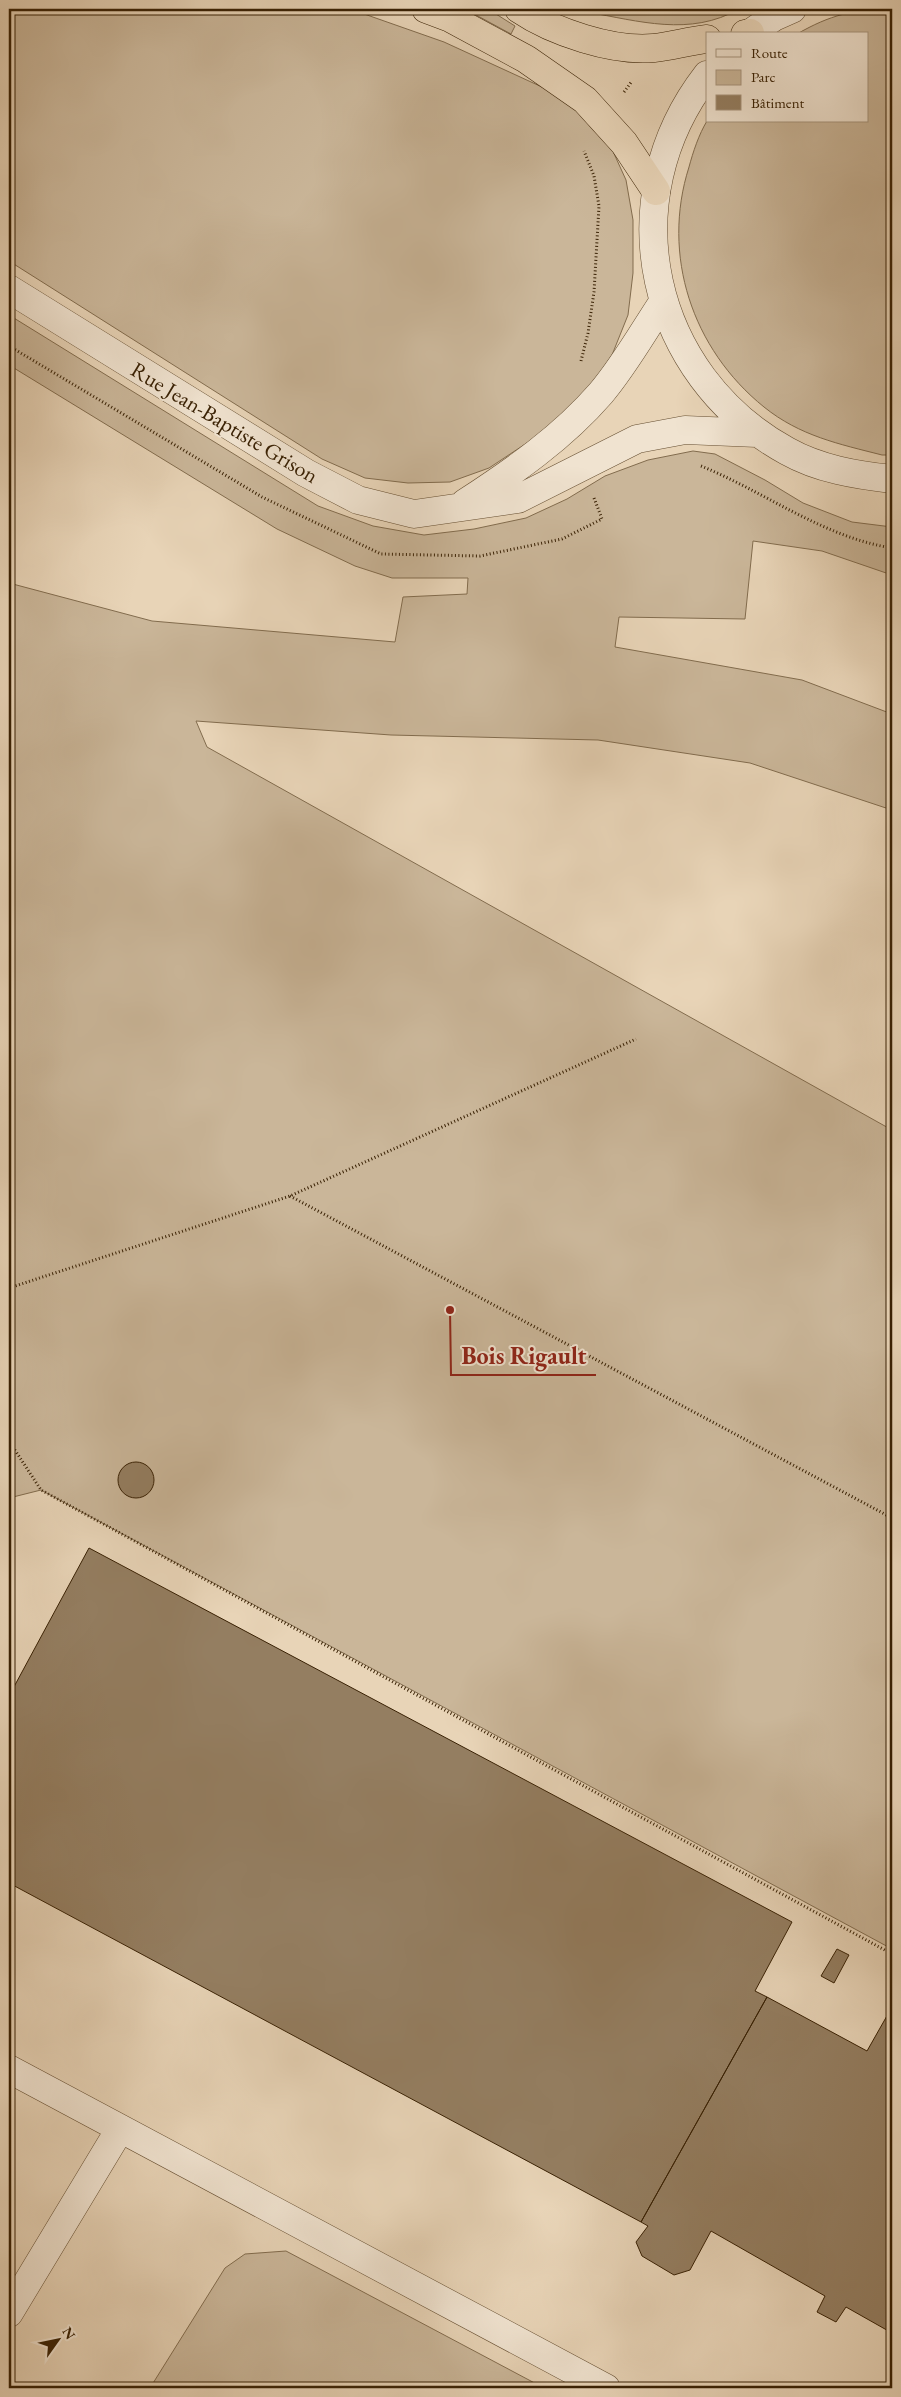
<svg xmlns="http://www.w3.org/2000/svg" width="901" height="2397" font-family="'EB Garamond',serif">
<rect width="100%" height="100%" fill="#e8d4b7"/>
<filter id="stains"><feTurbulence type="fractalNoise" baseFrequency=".004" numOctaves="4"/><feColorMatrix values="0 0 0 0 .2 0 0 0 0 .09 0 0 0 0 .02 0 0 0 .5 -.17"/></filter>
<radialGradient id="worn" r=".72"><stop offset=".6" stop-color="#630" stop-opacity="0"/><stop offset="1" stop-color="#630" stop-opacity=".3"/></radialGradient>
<path fill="#cab699" stroke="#826c4e" d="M9,9H350L444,42L555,93L587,120L611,147L626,180L633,220V273L628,315L612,355L587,392L545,431L489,468L450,482L408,483L365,478L322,459L9,261Z
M465,9H488L515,26L511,34Z
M581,9H739C690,37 639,21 587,12Z
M892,9V455H882C839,444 800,436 764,407C692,349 661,255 689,167C693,152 699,134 707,121H867V34H797C830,15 854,9 892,9Z
M9,315L318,506L373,526L424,535L474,529L526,518L567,499L605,476L648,460L693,451L715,454L765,480L803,503L852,522L892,527V575L822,551L753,541L745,619L619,617L615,647L802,680L892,714V810L750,763L598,740L391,735L196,721L207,747L892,1130V1949L41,1490L9,1498V583L152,621L395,642L403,597L467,594L468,578H392L355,566L277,529L9,365Z
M286,2251L544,2388H150L225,2268L245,2254Z"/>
<path fill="#947e61" stroke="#392104" d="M118 1480a18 18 0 1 1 36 0a18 18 0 1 1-36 0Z
M89,1548L792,1922L755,1991L767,1997L641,2222L9,1883V1696Z
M837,1949L849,1955L834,1983L821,1976Z
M767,1997L867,2051L892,2007V2333L846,2307L836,2322L817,2312L825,2296L711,2231L690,2270L674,2275L642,2256L636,2242L648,2226L641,2222Z"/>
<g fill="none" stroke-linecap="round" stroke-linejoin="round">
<g stroke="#654e31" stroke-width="29">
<path id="minor" d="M749,34L774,17L792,9
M707,75C610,200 649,375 787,451C819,469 856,475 892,479
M9,289L306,473L358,500L414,514L518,499L637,439L685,430L757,433
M465,503C514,471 562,438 601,393C624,366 643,332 663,302
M9,2069L606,2388
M9,2313L120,2129"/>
</g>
<g stroke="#392104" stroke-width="29">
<path id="highway" d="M426,9L450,18L526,59L585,100L624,143L656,191
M519,9C553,32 613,52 654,48C672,46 689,41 707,39
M745,34L750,33"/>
</g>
<path stroke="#392104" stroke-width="3" stroke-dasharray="1 2.5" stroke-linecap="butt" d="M624,92L632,81
M9,346L262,497L381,554L480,556L562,539L602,519L594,498
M581,361L588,333L594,292L599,206L594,176L584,151
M701,466C765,492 823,537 892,548
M290,1196L892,1518
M9,1288L290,1196L636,1039
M9,1441L41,1490L892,1954"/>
<use href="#minor" stroke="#f0e3d0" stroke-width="28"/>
<use href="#highway" stroke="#e8d4b7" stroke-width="28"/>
</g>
<g text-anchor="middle" stroke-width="4" stroke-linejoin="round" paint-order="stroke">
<g font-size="22" fill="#392104" stroke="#f0e3d0">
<text transform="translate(225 422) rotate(31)" y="8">Rue Jean-Baptiste Grison</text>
</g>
</g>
<path fill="none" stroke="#8f2418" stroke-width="2" d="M450 1310L451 1375H596"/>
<circle fill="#8f2418" stroke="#f0e3d0" stroke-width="2" cx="450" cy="1310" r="5"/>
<g font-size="24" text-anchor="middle" font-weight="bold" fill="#8f2418" stroke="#f0e3d0" stroke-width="4" stroke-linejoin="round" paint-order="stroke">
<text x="524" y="1364">Bois Rigault</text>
</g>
<rect width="901" height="2397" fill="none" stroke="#e8d4b7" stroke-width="30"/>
<rect x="10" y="10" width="881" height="2377" fill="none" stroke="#392104" stroke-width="2.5"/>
<rect x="15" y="15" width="871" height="2367" fill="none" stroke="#392104"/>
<rect x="706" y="32" width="162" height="90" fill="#f0e3d0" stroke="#a7957e"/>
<rect x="716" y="49" width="25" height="8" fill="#f0e3d0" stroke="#a7957e"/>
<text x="751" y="58" font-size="15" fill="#392104">Route</text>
<rect x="716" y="70" width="25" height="15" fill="#cab699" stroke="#a7957e"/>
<text x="751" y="82" font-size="15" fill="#392104">Parc</text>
<rect x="716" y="95" width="25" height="15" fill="#947e61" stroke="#a7957e"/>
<text x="751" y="108" font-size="15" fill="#392104">Bâtiment</text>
<g transform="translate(58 2340) rotate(57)" stroke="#f0e3d0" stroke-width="4" paint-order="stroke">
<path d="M0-4L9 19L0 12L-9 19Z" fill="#392104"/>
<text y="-8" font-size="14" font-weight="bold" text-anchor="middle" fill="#392104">N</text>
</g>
<rect width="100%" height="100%" filter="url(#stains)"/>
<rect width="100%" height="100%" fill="url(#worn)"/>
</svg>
